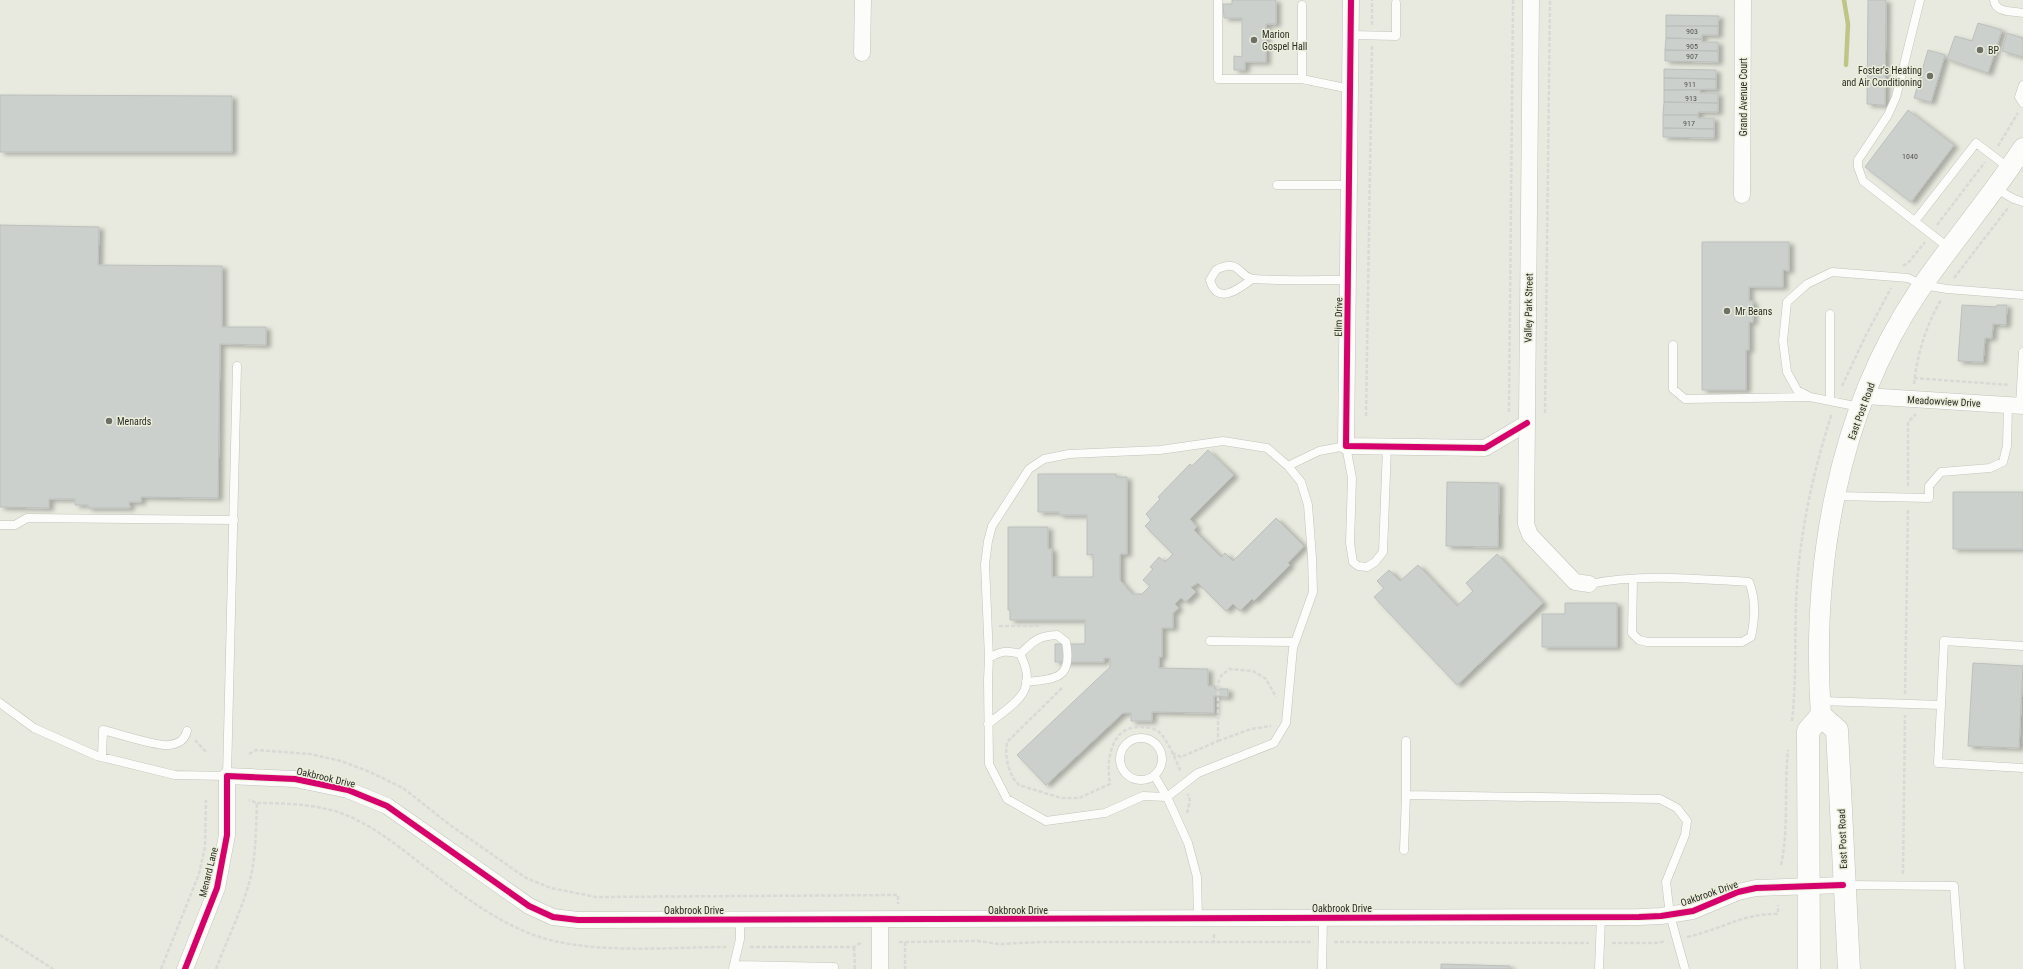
<svg xmlns="http://www.w3.org/2000/svg" width="2023" height="969" font-family="'Roboto Condensed',sans-serif">
<defs>
<filter id="shadow"><feDropShadow dx="4.5" dy="2.5" stdDeviation="2" flood-color="#0004"/></filter>
</defs>
<rect width="100%" height="100%" fill="#e8eadf"/>
<g fill="none" stroke-linecap="round" stroke-linejoin="round">
<path stroke="#bfc586" stroke-width="4.5" d="M1844,0L1848,24L1846,65"/>
</g>
<path fill="#ccd0cd" stroke="#bcc0bd" filter="url(#shadow)" d="M1232,0H1276V24H1266V62H1245V70H1234V56L1242,57V18H1224L1223,4H1232Z
M1868,0H1886L1885,105L1867,104Z
M1666,15L1719,16L1718,26H1666Z
M1978,23L2002,30L1988,73L1947,59L1955,36L1972,41Z
M1666,26H1718V35H1702V39L1666,38Z
M2007,33L2023,38V57L2002,51Z
M1666,38L1702,39V42H1718V51L1665,50Z
M1665,50L1718,51V62L1665,61Z
M1928,50L1945,55L1931,102L1914,98Z
M1664,69L1716,70V79L1664,78Z
M1664,78L1716,79V89L1664,90Z
M1664,90H1700V93H1718V103L1664,102Z
M0,95L232,96V152H0Z
M1664,102L1718,103V112H1698V115H1663Z
M1908,110L1954,145L1911,202L1865,167Z
M1663,115H1698V118H1714V129L1663,128Z
M1663,128L1714,129V138L1663,137Z
M0,225L99,227L98,265L222,266V327H266V345L220,344L218,498L141,497V502H129L130,508H88V505H75V499H49V508L0,507Z
M1702,242H1789V271L1783,270V287H1749V301H1753V322H1749V350H1746V390H1702Z
M1962,305L1996,307L1997,305H2007L2006,325L1993,324L1992,338H1985L1983,362L1958,361Z
M1208,450L1234,475L1190,519L1197,527L1194,530L1221,557L1225,553L1233,561L1276,518L1304,546L1288,563L1290,565L1254,601L1252,599L1240,611L1233,604L1226,611L1198,583L1191,587L1196,592L1186,602L1181,598L1175,604L1179,608L1173,613V628H1162V657H1159V668L1208,669V686H1215V689H1228V697L1214,696V713L1152,712V721H1131V713H1123L1046,785L1017,755L1110,667V658H1104V662H1055V644H1085V620H1010V610H1008V527H1048V549H1052V577H1093V554L1087,555V515H1059V512H1038V474H1116V477H1127V554H1120V580L1132,594H1142L1150,586L1143,580L1153,569L1150,567L1159,557L1165,562L1173,554L1145,526L1151,520L1146,514L1160,499L1158,497L1190,464L1192,466Z
M1447,482L1499,483L1498,547L1446,546Z
M1953,492H2023V549H1953Z
M1497,554L1543,603L1457,685L1374,597L1384,588L1377,581L1389,570L1400,581L1418,565L1457,606L1473,591L1466,583Z
M1565,603H1617V647H1542V614H1565Z
M1973,663L2023,666L2019,748L1968,746Z
M1441,964L1510,966V969H1441Z"/>
<g fill="none" stroke-linecap="round" stroke-linejoin="round">
<g stroke="#c2c3bb" stroke-width="9">
<path id="service" d="M1218,0V79H1302V5
M1920,0L1896,97L1888,115L1858,160V167L1863,181L1949,248
M1994,0C1995,13 2013,11 2023,13
M1351,35L1396,36V3
M1302,79L1350,89
M2023,85L2019,97L2023,103
M1277,185H1349
M1995,188L2014,199L2023,202
M1915,221L1976,143L2009,168
M1252,279C1239,289 1217,306 1210,280L1216,270C1241,257 1238,278 1254,279C1285,281 1317,280 1348,280
M1830,314V401
M1673,345V389L1685,399L1809,397
M2020,406L2023,352
M1860,407L1810,397L1797,390L1787,372L1783,341L1787,302L1807,284L1832,272L1908,278L1923,285L1947,289L2023,295
M1288,466L1319,451L1346,446L1352,478L1350,543L1353,562L1358,566L1367,567L1375,562L1383,552L1387,447
M1835,496L1929,498V486L1941,472L1990,468L2003,462L2007,446L2008,405
M0,525H15L27,518L234,520
M1589,584C1641,573 1697,579 1749,582C1756,599 1755,619 1751,637L1742,642H1647L1639,640L1632,633L1633,579
M1210,641L1295,642
M1020,654C1034,641 1037,636 1057,635L1066,642C1073,678 1057,679 1026,682
M989,658L985,564L988,541L992,526L1029,469L1044,459L1069,454L1160,450L1223,441L1267,448L1288,466L1301,482L1308,505L1312,557L1313,592L1293,648L1286,723L1274,743L1198,773L1167,797L1154,775
M1821,701L1941,705L1944,641L2023,646
M0,703L34,728L97,756L175,775L227,776L237,366
M1941,705L1938,763L2023,768
M988,724C1014,703 1040,692 1020,654C1008,650 1000,651 989,658L988,680L989,764L1007,799L1046,821L1105,813L1143,796L1167,797L1188,843L1197,877L1198,919
M1120 759a21 21 0 1 1 42 0a21 21 0 1 1-42 0Z
M102,757L103,730C116,733 158,747 169,745C178,744 185,740 187,731
M1406,795V741
M1404,850L1406,795L1660,799L1677,808L1687,821L1685,835L1666,882L1670,915L1685,969
M1846,885L1954,886L1960,969
M734,965L834,967V969
M733,969L740,939V920
M1322,969L1323,918
M1599,969L1601,917"/>
</g>
<g stroke="#c2c3bb" stroke-width="17">
<path id="minor" d="M1351,0L1346,446L1485,448L1527,423
M1531,0L1526,524L1530,535L1575,582L1589,584
M862,53L863,0
M1742,195L1743,0
M1865,396L2023,406
M185,969L217,888L227,835V776L295,779L348,790L387,806L529,906L553,917L578,920L1639,917L1661,916L1693,911L1738,892L1756,888L1843,885
M880,969V920"/>
</g>
<g stroke="#c2c3bb" stroke-width="21">
<path id="tertiary" d="M1821,716C1811,571 1836,414 1918,292C1951,243 1991,198 2023,148"/>
</g>
<g stroke="#c2c3bb" stroke-width="23">
<path id="secondary" d="M1809,969L1808,731L1821,716L1837,730L1849,969"/>
</g>
<path stroke="#d9d9d6" stroke-width="2.5" stroke-dasharray="4 2" stroke-linecap="butt" d="M1372,25V0
M1998,146L2018,113
M1937,225L1985,162
M1903,266L1909,262L1925,242
M1954,278L2008,208
M1914,378L2010,385
M1914,384C1917,355 1926,325 1941,300
M1842,386L1866,335L1891,288
M1509,412L1513,0
M1545,413L1550,0
M1366,416L1372,46
M1908,486V422L1916,414
M999,626H1039
M1062,688L1007,742L1006,753L1008,766L1013,778L1019,785L1061,798H1079L1110,784C1106,762 1110,726 1140,727C1146,727 1153,728 1158,731C1169,741 1175,759 1181,772
M1905,694L1908,509
M1792,721C1797,676 1794,630 1797,585C1801,526 1814,469 1832,413
M195,740L207,753
M1218,741L1251,729L1271,726
M1172,753L1181,757L1218,741V683L1221,676L1229,669L1253,671L1266,679L1276,697
M249,754L256,750L310,754L341,761L370,772L403,788L450,825L526,878L551,888L596,897L898,895V904
M257,803C283,803 309,804 335,811C367,821 394,843 420,863C454,889 486,915 526,932C583,956 665,947 727,947
M1187,813L1190,801L1188,794
M1781,865C1789,828 1784,788 1788,750
M1903,874L1905,715
M1214,934V942
M0,935L53,969
M1687,937C1720,930 1743,913 1778,914V905
M899,942H905V969
M905,942L977,941L999,944L1042,942H1313
M1334,942L1589,943
M1612,943H1657L1666,941
M750,947H854L862,942
M854,947L855,969
M161,969L199,874L205,847L206,800
M216,969C228,937 245,904 252,871C256,848 256,826 257,803L249,800"/>
<use href="#service" stroke="#fcfcfa" stroke-width="8"/>
<use href="#minor" stroke="#fcfcfa" stroke-width="16"/>
<use href="#tertiary" stroke="#fcfcfa" stroke-width="20"/>
<use href="#secondary" stroke="#fcfcfa" stroke-width="22"/>
<g stroke="#ebeedb" stroke-width="8">
<path id="cycleway" d="M1351,0L1346,446L1485,448L1527,423
M185,969L217,888L227,835V776L295,779L348,790L387,806L529,906L553,917L578,920L1639,917L1661,916L1693,911L1738,892L1756,888L1843,885"/>
</g>
<use href="#cycleway" stroke="#d6006c" stroke-width="6"/>
</g>
<g fill="#6e6f67" stroke="#ebeedb" stroke-width="1.5">
<circle cx="1254" cy="40" r="4"/>
<circle cx="1980" cy="50" r="4"/>
<circle cx="1930" cy="76" r="4"/>
<circle cx="1727" cy="311" r="4"/>
<circle cx="109" cy="421" r="4"/>
</g>
<g text-anchor="middle" stroke-width="3" stroke-linejoin="round" paint-order="stroke">
<g font-size="8" fill="#545650">
<text x="1692" y="34">903</text>
<text x="1692" y="49">905</text>
<text x="1692" y="59">907</text>
<text x="1690" y="87">911</text>
<text x="1691" y="101">913</text>
<text x="1689" y="126">917</text>
<text x="1910" y="159">1040</text>
</g>
<g font-size="10" fill="#2c2d26" stroke="#ebeedb" text-anchor="start">
<text x="1262" y="38">Marion<tspan x="1262" dy="12">Gospel Hall</tspan></text>
<text x="1988" y="54">BP</text>
<text x="1922" y="74" text-anchor="end">Foster's Heating<tspan x="1922" dy="12">and Air Conditioning</tspan></text>
<text x="1735" y="315">Mr Beans</text>
<text x="117" y="425">Menards</text>
</g>
<g font-size="10" fill="#2c2d26" stroke="#ebeedb">
<text transform="translate(1743 97) rotate(-90)" y="4">Grand Avenue Court</text>
<text transform="translate(1528 308) rotate(-89)" y="4">Valley Park Street</text>
<text transform="translate(1338 317) rotate(-89)" y="4">Elim Drive</text>
<text transform="translate(1944 401) rotate(3)" y="4">Meadowview Drive</text>
<text transform="translate(1861 411) rotate(-70)" y="4">East Post Road</text>
<text transform="translate(326 777) rotate(13)" y="4">Oakbrook Drive</text>
<text transform="translate(1842 839) rotate(-92)" y="4">East Post Road</text>
<text transform="translate(208 872) rotate(-76)" y="4">Menard Lane</text>
<text transform="translate(1709 893) rotate(-19)" y="4">Oakbrook Drive</text>
<text x="1342" y="912">Oakbrook Drive</text>
<text x="694" y="914">Oakbrook Drive</text>
<text x="1018" y="914">Oakbrook Drive</text>
</g>
</g>
</svg>
